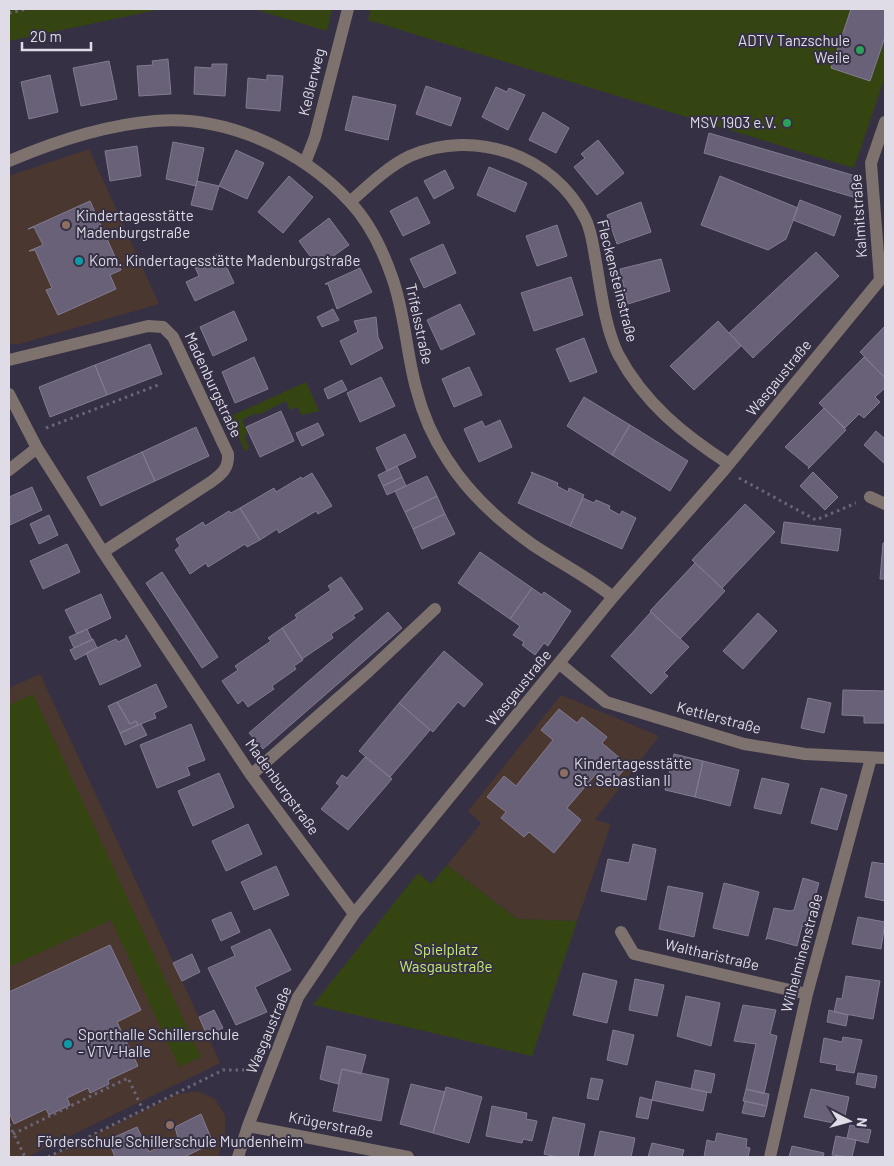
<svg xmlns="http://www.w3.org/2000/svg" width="894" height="1166" font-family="Barlow,sans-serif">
<rect width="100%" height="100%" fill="#363044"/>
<path fill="#4a3730" d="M89,149L159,304L19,344H9V176Z
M40,674L220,1063L27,1157H9V688Z
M561,695L659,736L595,820L611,824L577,921L517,919L447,865L481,823L468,811Z
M197,1091L215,1099L225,1115V1135L218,1157H48L178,1094Z"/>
<path fill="#354511" d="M9,9H162L9,41Z
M253,9H332L327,31Z
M371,9H885V77L854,168L368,20Z
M306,382L319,411L301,415L298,407L290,410L286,401L258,415L256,413L242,420L248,434L244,436L249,448L245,451L229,417Z
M33,694L201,1057L179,1067L111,920L9,967V705Z
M447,865L517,919L577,921L532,1056L313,1005L418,873L431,884Z"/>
<path fill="#686177" stroke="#827b92" d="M851,9H885V37L870,81L831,68Z
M168,59L171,94L139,96L137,66L153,65L152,61Z
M109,61L117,99L81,106L73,68Z
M212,64H227L225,96L194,94L195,67L212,68Z
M50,75L58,112L29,119L21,82Z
M267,75L283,76L280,111L246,108L248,78L267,80Z
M426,86L461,98L451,126L416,114Z
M496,87L507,92L509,88L525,95L508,130L482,117Z
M353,96L396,105L388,140L345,130Z
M543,112L569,128L556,153L529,140Z
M709,133L859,177L853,197L704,153Z
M598,140L624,173L597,195L574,167L585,158L581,154Z
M173,142L204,148L196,186L166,179Z
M137,146L141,176L110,181L105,151Z
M236,150L264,163L247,199L219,186Z
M489,167L527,183L515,212L477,195Z
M445,170L454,188L434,199L424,181Z
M289,176L313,197L283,233L258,212Z
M720,176L798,208L786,239L768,250L701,225Z
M197,181L219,186L212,210L191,205Z
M417,197L430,223L403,236L390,211Z
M800,200L841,216L834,236L793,220Z
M90,201L121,270L110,275L116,289L58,315L46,290L52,288L35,250L29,251L43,245L34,227L28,229Z
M641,202L651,232L617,244L607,215Z
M329,218L349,245L318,267L299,241Z
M557,225L567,256L537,266L526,236Z
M443,244L456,273L424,288L410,259Z
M816,252L839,276L753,358L729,333Z
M220,253L234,283L195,301L186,282L199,276L194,265Z
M661,259L670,291L628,304L620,269Z
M360,268L372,292L337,309L328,284H325Z
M571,277L583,315L534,331L521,293Z
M460,304L475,334L441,350L427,320Z
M333,309L339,320L322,327L317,317Z
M234,311L247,340L213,356L200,327Z
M376,317L378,337L383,348L351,365L340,341L358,332L354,321Z
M718,321L741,346L694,390L670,366Z
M885,326V378L860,352Z
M584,338L597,372L570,382L556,349Z
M150,344L162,374L107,395L95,365Z
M254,357L268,389L235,403L222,372Z
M864,357L885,378V388L875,397L880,402L864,418L859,414L845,428L819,403Z
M95,365L107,395L50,417L39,387Z
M469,367L482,395L454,407L442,379Z
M381,377L395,406L360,422L347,393Z
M342,380L347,390L328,399L324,389Z
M584,397L630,425L612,455L567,426Z
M824,408L846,430L808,469L809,467L785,447Z
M281,411L294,441L260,457L246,427Z
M500,420L512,447L479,462L464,429L482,421L485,427Z
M318,423L324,435L302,446L296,433Z
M630,425L688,461L670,491L612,455Z
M196,427L209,456L155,481L142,452Z
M876,431L885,439V464L864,445Z
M405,434L416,457L387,471L376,448Z
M142,452L155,481L101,506L87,477Z
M397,466L402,477L383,486L378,475Z
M531,472L558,483L557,486L568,492L569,488L584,495L570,526L518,503L532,474Z
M813,472L838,497L825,510L800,486Z
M312,473L332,506L318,514L316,511L279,533L277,529L260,540L240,508L274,488L276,492L301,477L302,479Z
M427,476L437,496L405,512L395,491Z
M402,477L406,486L387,495L383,486Z
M32,487L42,510L10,525L9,497Z
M437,496L445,514L413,529L405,512Z
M583,498L594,503L596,500L610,506L609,509L620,515L622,511L636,518L622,549L570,526Z
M745,504L775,532L722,588L692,560Z
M240,508L260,540L247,547L245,544L208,567L206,563L190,574L175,550L180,546L176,539L203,522L205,526L229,511L231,513Z
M445,514L455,534L422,549L413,529Z
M49,515L58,535L39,544L30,524Z
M784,522L841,529L838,551L781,543Z
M883,543H885V579H880Z
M67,544L80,572L43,589L30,561Z
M480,552L532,588L510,619L458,583Z
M695,563L725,591L680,639L650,611Z
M162,572L218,657L202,668L146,583Z
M341,577L363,609L353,615L355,618L331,634L333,638L302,659L282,628L297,618L295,615L331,590L328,586Z
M532,588L542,595L544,592L571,611L548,646L544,643L535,655L522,645L524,642L513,635L520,626L510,619Z
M101,594L111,618L77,634L65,610Z
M388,612L402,628L263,749L249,733Z
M651,612L689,647L664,673L668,676L651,694L611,656Z
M758,613L777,631L743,669L723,651Z
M282,628L303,660L294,666L296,669L272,686L274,689L248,707L243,700L238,704L222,681L238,670L235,666L271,641L268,638Z
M87,629L92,640L74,648L69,637Z
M126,635L141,666L100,685L86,653L116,639L118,642L126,638Z
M93,639L97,648L75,660L70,650Z
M444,651L483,684L464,707L458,702L433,732L399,703Z
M156,684L167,707L154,713L156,718L138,725L136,721L130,724L117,702Z
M843,690L885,691V723H864V716L842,715Z
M808,698L831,703L824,733L801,728Z
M117,702L130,724L136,721L138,725L120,733L108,706Z
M399,703L430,730L390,777L359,751Z
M559,709L577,723L582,717L607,737L602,743L628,765L610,786L596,774L567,808L581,820L554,853L529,832L524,837L501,818L506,812L487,797L504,776L516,786L553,740L541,730Z
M141,724L147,735L125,745L120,733Z
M191,724L205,760L187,767L190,775L157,788L140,745Z
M674,754L703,761L695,797L665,790Z
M365,757L392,779L348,830L321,809L340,786L336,783L342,775L347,778Z
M703,761L739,770L730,806L695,797Z
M219,773L234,807L193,826L178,791Z
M762,778L789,784L781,814L754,808Z
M821,788L847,795L837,830L811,823Z
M248,824L262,854L226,871L212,841Z
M633,844L656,849L646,900L601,891L608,859L629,863Z
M872,862L885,864V901L865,897Z
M276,866L289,895L254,910L241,882Z
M803,878L819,883L806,927L802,926L797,946L767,938L766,940L774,908L790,911L794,910Z
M724,883L759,892L748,936L713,928Z
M668,886L703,893L694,937L659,929Z
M231,912L240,932L221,941L212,920Z
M858,917L885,922L881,949L852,944Z
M270,929L291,970L255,987L267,1012L236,1025L208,968L235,956L231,947Z
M110,945L141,1010L117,1022L138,1066L108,1080L109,1084L90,1093L88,1088L67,1098L70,1105L49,1115L46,1109L14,1124L9,1112V992Z
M192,954L200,972L182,981L173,963Z
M583,973L617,981L607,1023L573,1015Z
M846,976L880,981L873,1019L834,1012L837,998L842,999Z
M635,979L664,985L657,1016L629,1010Z
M686,996L720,1003L711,1046L677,1036Z
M743,1005L776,1010L770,1034L777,1036L764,1094L746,1089L756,1044L734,1041Z
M214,1010L223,1028L207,1035L199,1017Z
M829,1010L848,1015L846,1026L827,1022Z
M613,1030L634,1035L627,1065L607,1060Z
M843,1037L862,1040L854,1073L836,1070L837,1065L820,1062L824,1038L842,1042Z
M327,1046L366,1055L361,1074L342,1069L338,1084L320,1079Z
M342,1069L389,1079L381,1121L333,1111Z
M695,1070L715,1074L711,1093L691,1089Z
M858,1073L877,1076L875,1088L856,1084Z
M591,1078L603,1080L598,1100L587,1098Z
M656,1081L707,1092L703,1111L652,1100Z
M411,1084L445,1092L433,1133L400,1124Z
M446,1087L482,1097L469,1143L433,1133Z
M746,1089L769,1094L767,1106L743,1101Z
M811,1089L849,1097L843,1125L804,1117Z
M640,1097L652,1100L648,1119L636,1117Z
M745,1101L767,1106L764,1117L742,1113Z
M492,1106L527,1113L526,1119L537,1121L532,1141L523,1139L522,1143L486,1136Z
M201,1114L213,1143L184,1157H115L108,1140L137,1127L149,1152L178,1138L175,1127Z
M553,1117L585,1124L578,1157H557L544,1154Z
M850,1125L871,1130L868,1143L847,1138Z
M600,1131L635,1138L631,1157H594Z
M717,1133L747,1139L746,1147L750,1148L748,1157H704L707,1140L715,1142Z
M836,1136L856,1140L852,1157L832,1155Z
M652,1143L684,1150L682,1157H648Z
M792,1146L824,1153L823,1157H789Z"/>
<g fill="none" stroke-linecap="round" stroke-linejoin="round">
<path stroke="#6b6677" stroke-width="3" stroke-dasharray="2.5 4" stroke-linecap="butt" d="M9,13L26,9
M46,428L158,385
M739,478L816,520L856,503
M9,1124L25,1157
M13,1134L128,1078L143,1110
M48,1157L223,1070H243L252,1064"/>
<path stroke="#7e726f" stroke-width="12" d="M9,161C56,141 104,125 155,121C226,115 302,150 350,202C369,222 383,251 392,277C405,313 406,351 416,388C422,412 433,438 447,459C469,494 500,522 533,545C560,563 588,577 613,597
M305,163L315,137L348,9
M350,202C368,186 387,167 410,156C475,128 553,155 585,218C592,231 593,247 596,262C601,291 605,327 618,354C644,403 684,435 729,464
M880,280L871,163L885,122
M9,360L148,326L163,327L173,337L228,454C229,468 222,474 211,482L103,552
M9,394L37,448L103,552L251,775L354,914
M9,470L37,448
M870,497L885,504
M560,664L606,702L744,744L805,754L885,758
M251,775L369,671L435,609
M621,932L634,954L807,994
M248,1126L408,1157
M238,1157L248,1126L298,997L354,914L613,597L724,470L880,280
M770,1157L807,994L871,758"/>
</g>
<g fill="#2e9e5b" stroke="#363044" stroke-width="2">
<circle cx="860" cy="50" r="5"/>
<circle cx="787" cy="123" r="5"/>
</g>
<g fill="#8d6e63" stroke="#363044" stroke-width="2">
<circle cx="66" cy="225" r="5"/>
<circle cx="564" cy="773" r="5"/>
<circle cx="170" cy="1125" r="5"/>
</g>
<g fill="#0f9aa8" stroke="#363044" stroke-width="2">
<circle cx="79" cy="261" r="5"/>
<circle cx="68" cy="1044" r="5"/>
</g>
<g text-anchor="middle" stroke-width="4" stroke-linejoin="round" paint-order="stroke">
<g font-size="15" fill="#dfdce8" stroke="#363044" text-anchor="start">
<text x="850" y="46" text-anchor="end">ADTV Tanzschule<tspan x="850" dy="17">Weile</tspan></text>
<text x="777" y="128" text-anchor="end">MSV 1903 e.V.</text>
<text x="76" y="221">Kindertagesstätte<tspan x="76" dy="17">Madenburgstraße</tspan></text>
<text x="89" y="266">Kom. Kindertagesstätte Madenburgstraße</text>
<text x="574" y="769">Kindertagesstätte<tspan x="574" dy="17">St. Sebastian II</tspan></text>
<text x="78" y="1040">Sporthalle Schillerschule<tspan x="78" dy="17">- VTV-Halle</tspan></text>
<text x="170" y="1147" text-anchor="middle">Förderschule Schillerschule Mundenheim</text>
</g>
<g font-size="15" fill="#dfdce8" stroke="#363044">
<text transform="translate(312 82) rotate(-76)" y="5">Keßlerweg</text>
<text transform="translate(859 216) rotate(-94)" y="5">Kalmitstraße</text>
<text transform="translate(617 281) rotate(76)" y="5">Fleckensteinstraße</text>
<text transform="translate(419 324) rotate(78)" y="5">Trifelsstraße</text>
<text transform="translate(779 378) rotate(-51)" y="5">Wasgaustraße</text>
<text transform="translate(213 385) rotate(65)" y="5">Madenburgstraße</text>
<text transform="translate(519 688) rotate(-51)" y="5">Wasgaustraße</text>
<text transform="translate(719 718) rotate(15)" y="5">Kettlerstraße</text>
<text transform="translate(282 787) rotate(54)" y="5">Madenburgstraße</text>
<text transform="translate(802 953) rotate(-75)" y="5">Wilhelminenstraße</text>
<text transform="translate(712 955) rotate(13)" y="5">Waltharistraße</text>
<text transform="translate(269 1030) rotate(-67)" y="5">Wasgaustraße</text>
<text transform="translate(331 1125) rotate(11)" y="5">Krügerstraße</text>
</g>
<g font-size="15" fill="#c2eb71" stroke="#363044">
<text x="446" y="955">Spielplatz<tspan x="446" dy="17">Wasgaustraße</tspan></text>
</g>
</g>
<rect width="894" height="1166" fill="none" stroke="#dfdce8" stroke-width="20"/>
<g transform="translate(849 1121) rotate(96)" stroke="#363044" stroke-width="4" paint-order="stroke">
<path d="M0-4L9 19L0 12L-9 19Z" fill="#dfdce8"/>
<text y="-8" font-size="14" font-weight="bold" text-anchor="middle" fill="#dfdce8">N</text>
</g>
<path d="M22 42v8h69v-8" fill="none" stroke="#dfdce8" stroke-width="2.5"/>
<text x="30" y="42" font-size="15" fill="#dfdce8" stroke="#363044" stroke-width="4" paint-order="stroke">20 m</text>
</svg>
